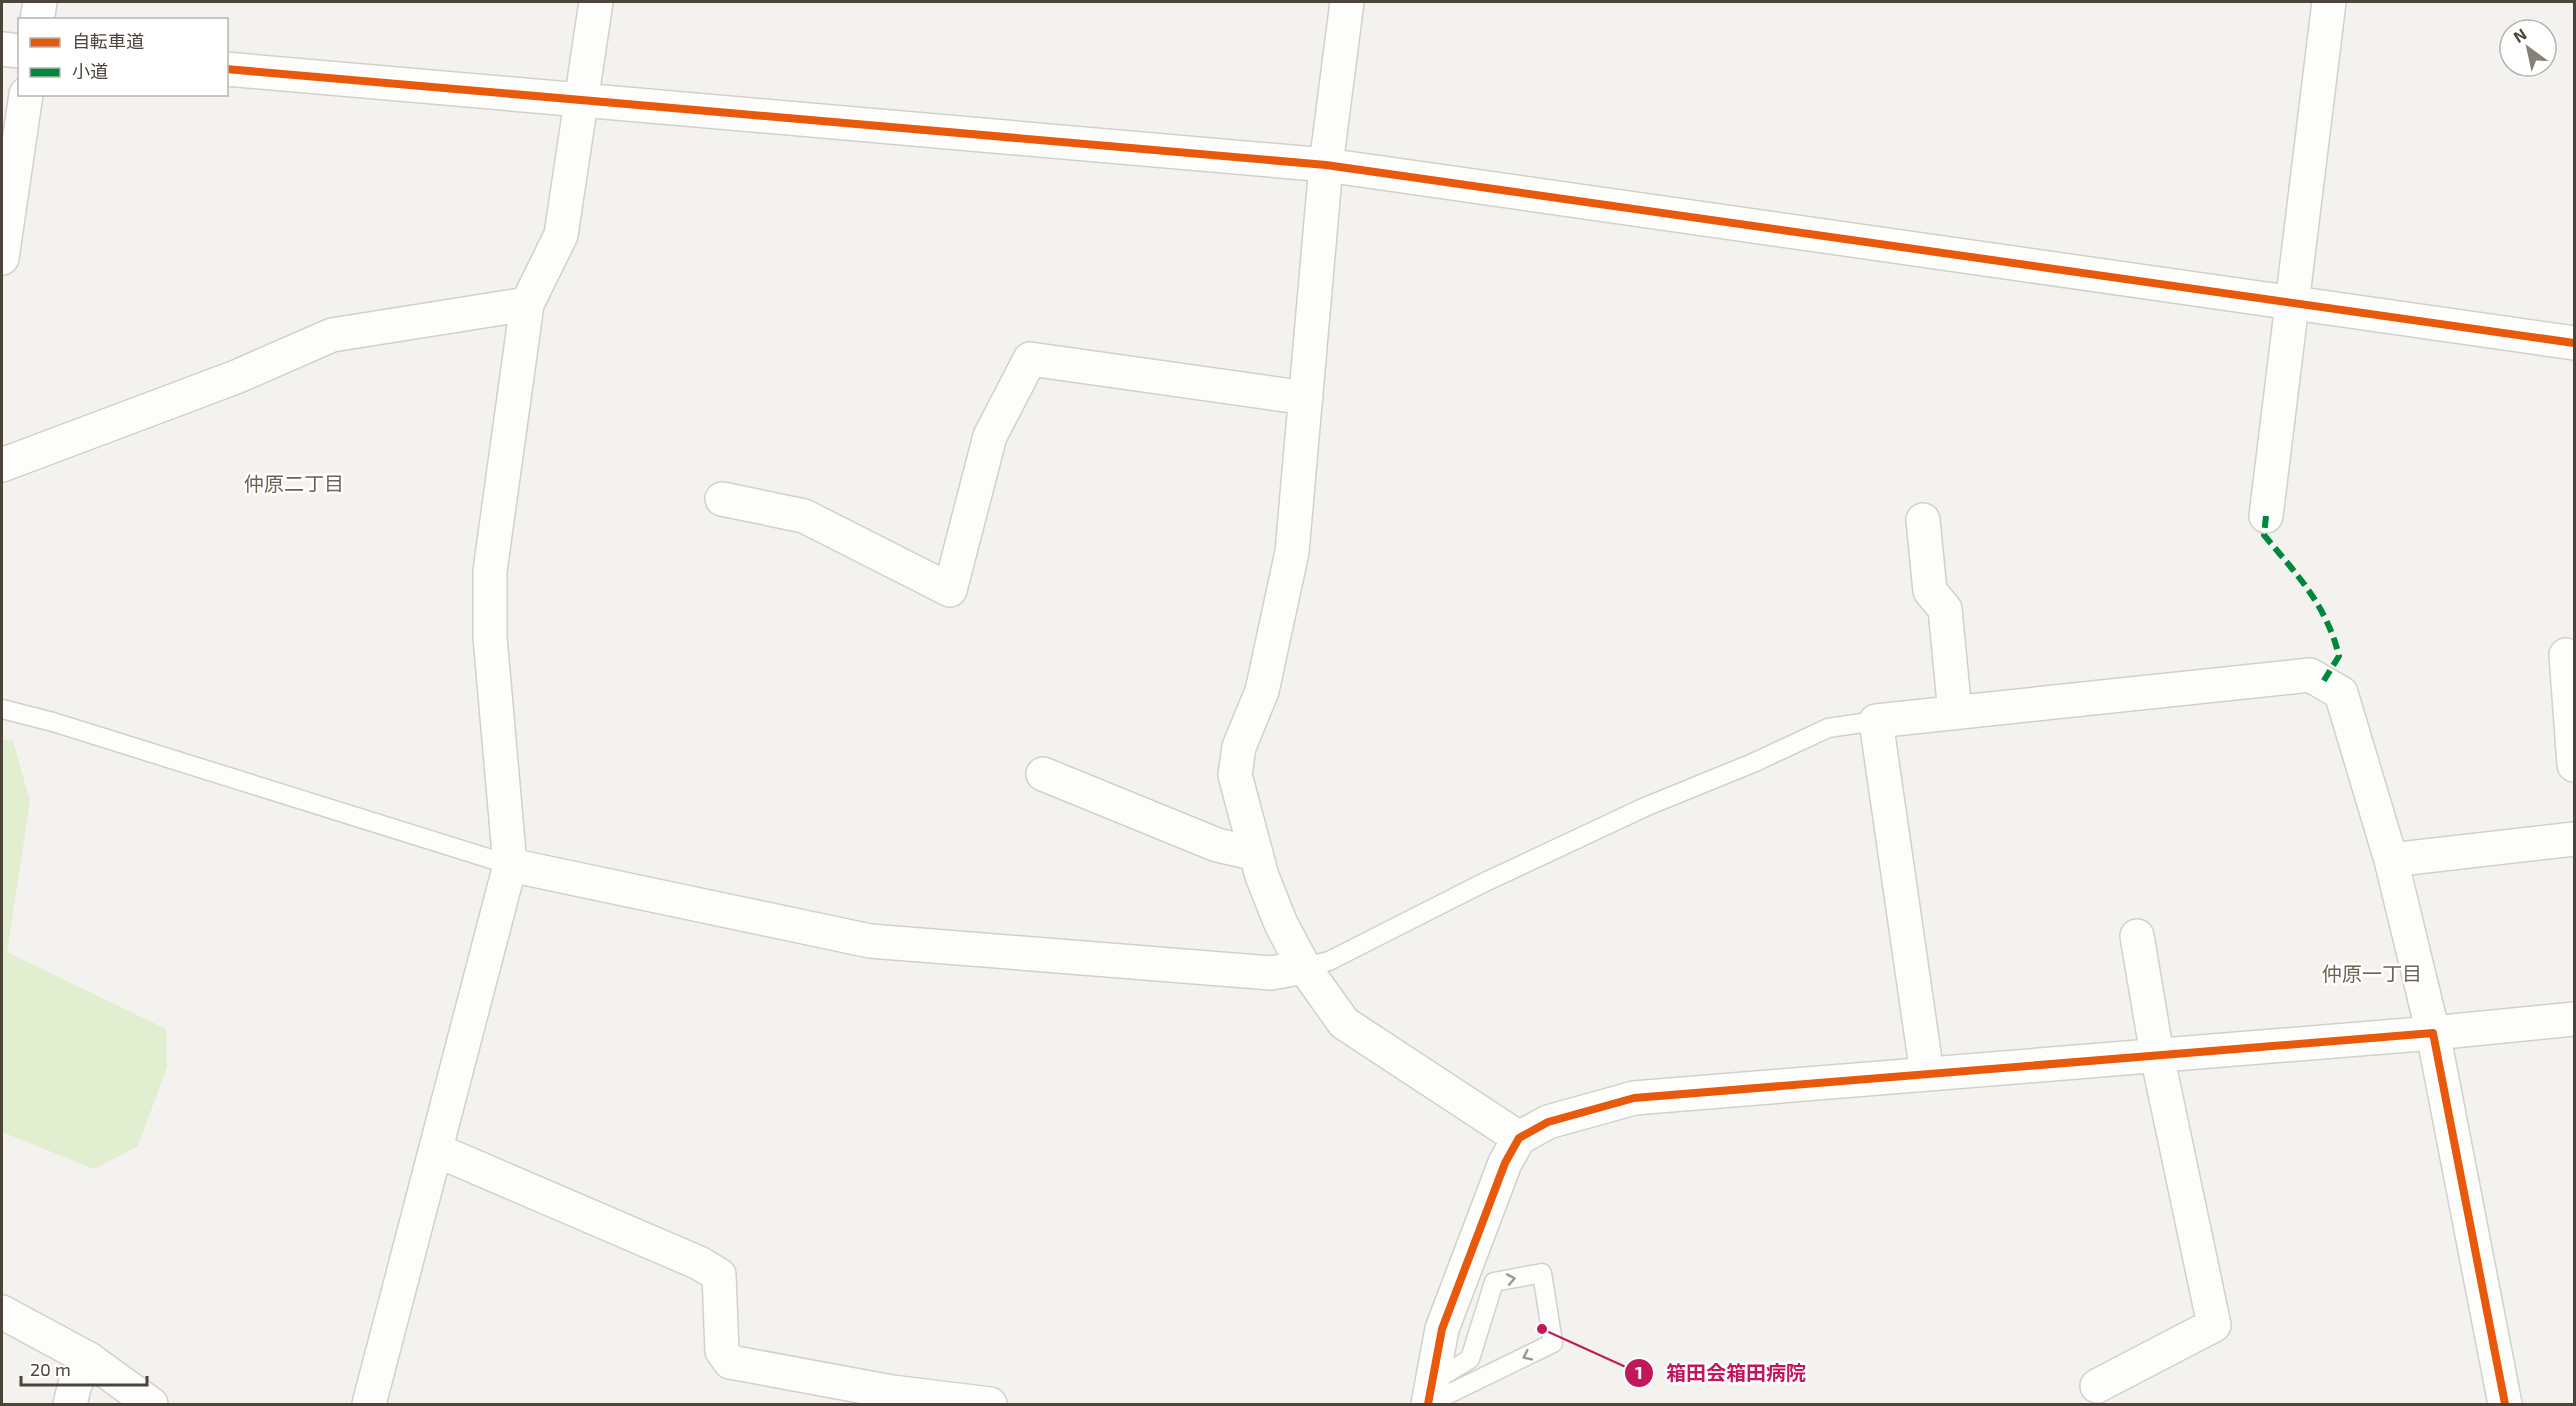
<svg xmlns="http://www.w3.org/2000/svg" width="2576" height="1406" font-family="'Exo 2','Noto Sans JP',sans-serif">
<rect width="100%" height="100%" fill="#f4f2ee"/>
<path fill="#e1eecf" d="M2,739L13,741L30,801L7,952L166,1029L167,1067L138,1146L94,1169L2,1132Z"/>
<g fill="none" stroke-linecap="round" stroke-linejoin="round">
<g stroke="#d2d0cb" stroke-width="21">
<path id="service" d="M2,709L53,722L510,865
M1304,967L1329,961L1481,884L1645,807L1753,763L1828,728L1876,721
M1428,1404L1553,1343L1542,1273L1494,1282L1470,1359L1432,1382"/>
</g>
<g stroke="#d2d0cb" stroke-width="36">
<path id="minor" d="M1347,2L1326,165L1292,552L1262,691L1239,747L1235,775L1262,876L1281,924L1304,967L1344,1023L1519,1138
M37,20L40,2
M2,49L20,51
M226,69L1326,165L2574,343
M2,258L26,94
M2,465L236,377L332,335L527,304
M722,499L804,516L950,590L990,436L1030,359L1306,398
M2266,516L2329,2
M1923,520L1930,591L1945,609L1955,713
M2566,655L2574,765
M1043,774L1217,845L1256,854
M2391,860L2574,839
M510,865L870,941L1271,973L1304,967
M1927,1074L1876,721L2310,675L2341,693L2391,860L2433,1033L2574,1019
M436,1150L699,1263L719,1275L722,1351L730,1362L892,1392L990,1404
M2097,1386L2214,1325L2157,1055L2137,936
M70,1404L75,1384L89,1359
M369,1404L510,865L490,637V571L527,304L561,235L596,2
M1428,1404L1442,1329L1505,1163L1519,1138L1548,1122L1634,1098L2433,1033L2505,1404"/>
</g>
<g stroke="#d2d0cb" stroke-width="36">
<path id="tertiary" d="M2,1312L89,1359L151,1404"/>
</g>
<use href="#service" stroke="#fdfdfc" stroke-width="18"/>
<use href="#minor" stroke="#fdfdfc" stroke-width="33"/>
<use href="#tertiary" stroke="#fdfdfc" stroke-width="33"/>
<path stroke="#00873e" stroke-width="6" stroke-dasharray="12 6" stroke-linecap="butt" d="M2266,516L2264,535C2297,575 2326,604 2339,656L2323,682"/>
<g stroke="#fff" stroke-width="11">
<path id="cycleway" d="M226,69L1326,165L2574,343
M1428,1404L1442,1329L1505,1163L1519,1138L1548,1122L1634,1098L2433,1033L2505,1404"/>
</g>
<use href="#cycleway" stroke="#e8590c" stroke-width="8"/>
</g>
<defs><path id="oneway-chevron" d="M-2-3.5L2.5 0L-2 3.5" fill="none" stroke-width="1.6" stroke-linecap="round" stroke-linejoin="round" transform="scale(1.5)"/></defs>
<g stroke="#9b9791">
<use href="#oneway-chevron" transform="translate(1511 1279) rotate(-11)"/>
<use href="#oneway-chevron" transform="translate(1527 1356) rotate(154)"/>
</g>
<g text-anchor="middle" stroke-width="5" stroke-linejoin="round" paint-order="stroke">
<g font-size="20" fill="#6e6250" stroke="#fff">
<text x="294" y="491">仲原二丁目</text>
<text x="2372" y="981">仲原一丁目</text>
</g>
</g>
<path fill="none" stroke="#c2185b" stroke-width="2" d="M1542 1329L1639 1373"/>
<g fill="#c2185b" stroke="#fff" stroke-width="2">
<circle cx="1542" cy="1329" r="6"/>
<circle cx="1639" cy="1373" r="15"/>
</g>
<g font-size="18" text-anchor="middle" font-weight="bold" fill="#fff">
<text x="1639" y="1379">1</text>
</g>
<g font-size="20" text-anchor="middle" font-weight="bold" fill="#c2185b" stroke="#fff" stroke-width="5" stroke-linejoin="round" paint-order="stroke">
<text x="1736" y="1380">箱田会箱田病院</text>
</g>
<rect width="2576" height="1406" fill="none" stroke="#4b4439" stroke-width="6"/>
<rect x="18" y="18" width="210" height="78" fill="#ffffff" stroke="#b7b4b0" stroke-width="1.5"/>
<rect x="30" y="38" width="30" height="9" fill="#e8590c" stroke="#b7b4b0" stroke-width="1.5"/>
<text x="72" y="48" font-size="18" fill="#4b4439">自転車道</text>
<rect x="30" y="68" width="30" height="9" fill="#00873e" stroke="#b7b4b0" stroke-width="1.5"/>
<text x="72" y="78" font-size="18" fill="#4b4439">小道</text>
<g transform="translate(2528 48) rotate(327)"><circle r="28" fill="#ffffff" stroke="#b7b4b0" stroke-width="1.5"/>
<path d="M0-4.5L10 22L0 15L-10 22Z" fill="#868178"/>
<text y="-9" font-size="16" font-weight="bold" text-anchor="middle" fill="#4b4439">N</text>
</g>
<path d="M21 1376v9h126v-9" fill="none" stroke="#4b4439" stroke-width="3"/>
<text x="30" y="1376" font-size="18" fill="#4b4439" stroke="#ffffff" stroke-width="4.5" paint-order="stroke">20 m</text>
</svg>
